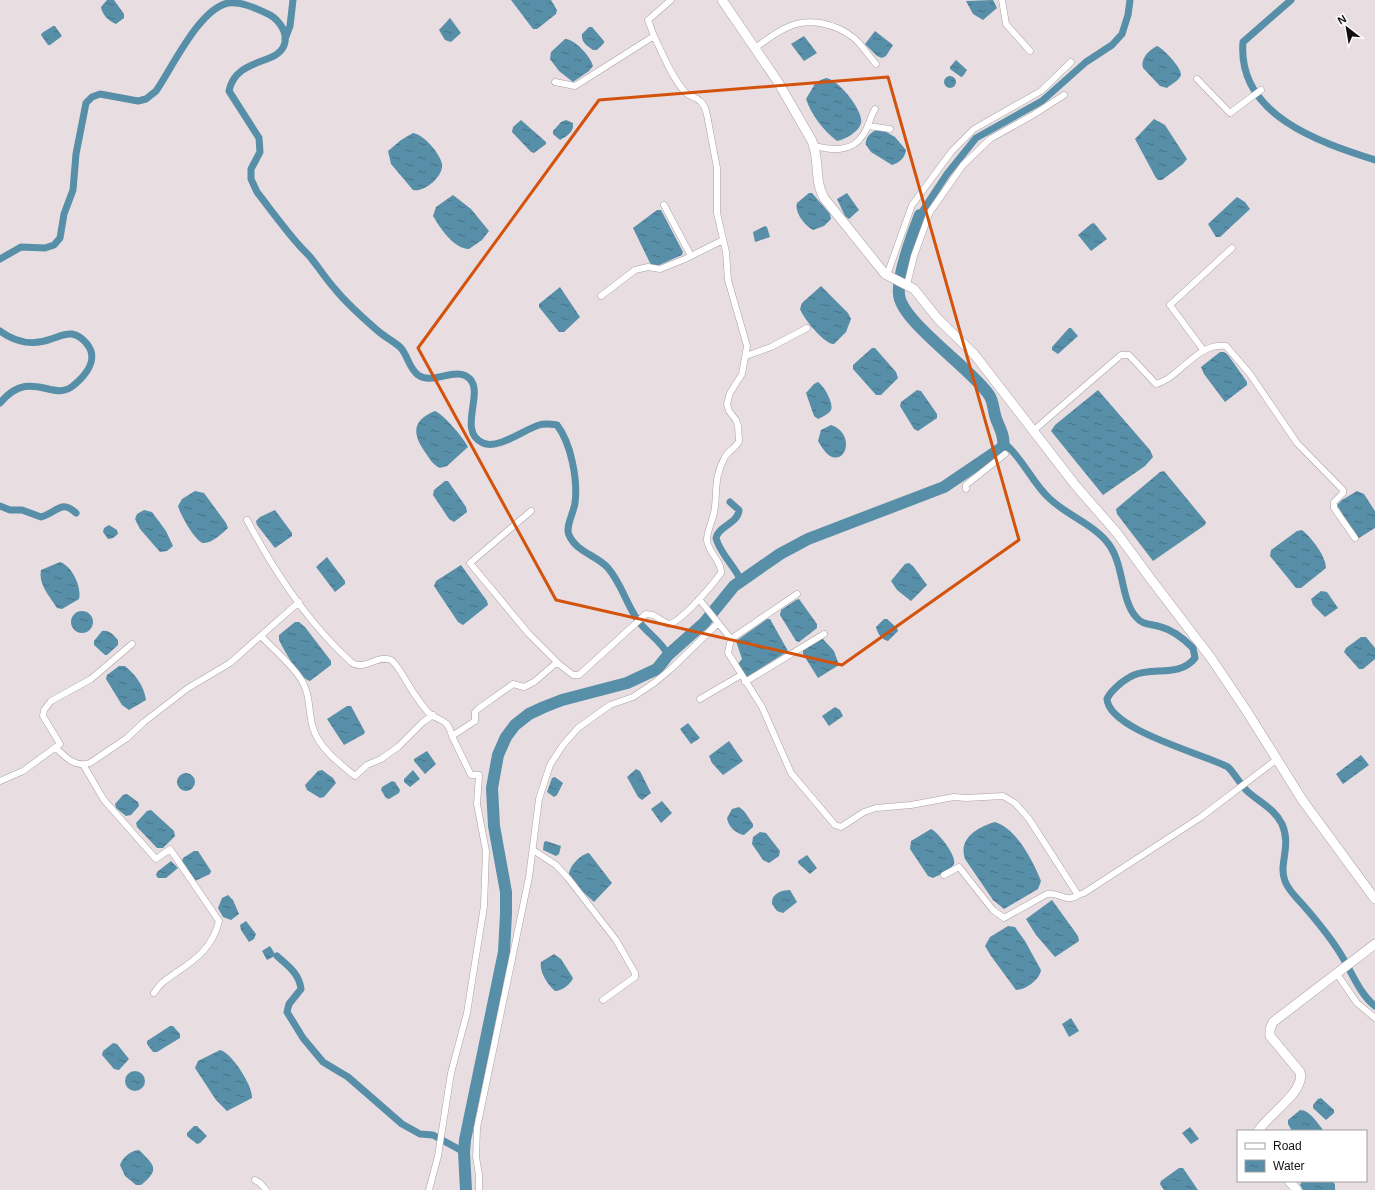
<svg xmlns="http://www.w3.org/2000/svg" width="1375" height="1190" font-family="Helvetica,sans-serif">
<defs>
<pattern id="water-ripples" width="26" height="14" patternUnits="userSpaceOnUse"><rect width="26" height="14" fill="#578ea8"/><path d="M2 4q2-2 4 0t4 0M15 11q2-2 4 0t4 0" fill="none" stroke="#477287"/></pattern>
</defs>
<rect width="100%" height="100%" fill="#e8dde1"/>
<path fill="url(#water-ripples)" d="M107,0H114L124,14V18L116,24C109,21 102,15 101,7Z
M511,0H551L557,10L556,14L537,29H533Z
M993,0L997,8L983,20L973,14L966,1Z
M450,18L461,33L451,42L445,40L439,30Z
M53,26H55L62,36L50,45H48L41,35L42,33Z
M589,27H592L604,41V43L597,50H593C588,46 581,43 582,34Z
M875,31L893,45L886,56L882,58L877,56L865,44Z
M804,36L817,53L804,61L791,44Z
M565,39C575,39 591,57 593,66L589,71L573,82L559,71L550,59L551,52Z
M1157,46C1163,48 1182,68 1181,75C1179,81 1171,84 1167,88L1160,86L1143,68C1140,59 1149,50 1157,46Z
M956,60L967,70L963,76L961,77L950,69V67Z
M944 82a6 6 0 1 1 12 0a6 6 0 1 1-12 0Z
M826,78C838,79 864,111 861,123C860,128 855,132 851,135C846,138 842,140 837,141C823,130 812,116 806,99L816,82Z
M1154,119L1165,125L1187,159L1183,164L1162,180H1158L1156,178L1135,139Z
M521,120L546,142V144L534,153L531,152L512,132L513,127Z
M566,120L573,123C574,133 567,136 560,140L553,134V131L561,122Z
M881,129L895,137L906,150C905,158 899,163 892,165L871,152L866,145C864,137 874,129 881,129Z
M413,133C423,134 440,153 442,164C444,176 424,193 413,190L391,164L388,151L401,140Z
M809,193H812L830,214L831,219L824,226L813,230C805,226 794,212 797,203Z
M847,193L859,210L849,219L845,216L837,199Z
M453,195L471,209L489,231L482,240L469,249C454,249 440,228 433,216L436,207Z
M1237,197L1245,202L1250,209L1220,237H1216L1208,224Z
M657,210H661L683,252L682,255L655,267L650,263L633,228Z
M1094,223L1107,239L1091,251L1078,235L1091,224Z
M765,226L767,227L770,237L755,242L753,232Z
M821,286L848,313L851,319L846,332L834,344C825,345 803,318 800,309L802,303Z
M560,287L580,317L564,332H559L539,307V304Z
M1069,328H1071L1078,336L1058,354L1052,350V347Z
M872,348H875L896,372L898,378L881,395H876L853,369V365Z
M1220,352H1224L1228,355L1247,382V385L1225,402L1204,374L1201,367Z
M818,382C824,386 834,403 831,410C829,414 822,417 818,419L814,416L806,393L814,384Z
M917,390L921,391L937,414V418L918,431L914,429L900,406L901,402Z
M1098,390L1150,450L1153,457L1145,466L1103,495L1051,431L1055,425Z
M435,411C444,415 464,438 468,447L447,466L440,468C433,465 429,458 425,452C412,434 412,420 435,411Z
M831,425C855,433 847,465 830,456C825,453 821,446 818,441L821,430Z
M1164,471L1206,522L1205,525L1153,561L1117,514L1116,509L1160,472Z
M445,481H448L466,507L467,512L454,522L449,519L433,495L434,490Z
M195,491L204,493L226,523L228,528C223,533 211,544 203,543C195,541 180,514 178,506L182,499Z
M1357,491L1364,494L1375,511V528L1359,538L1356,536L1337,505L1342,500Z
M144,510L152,512L166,531L173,546L167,551L160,552L140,529L135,519L137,514Z
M275,510L292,533V536L275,548L257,525L256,521L260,517Z
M109,525L117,530L118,534L113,538L108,539L103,532L104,528Z
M1302,530C1311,537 1326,556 1326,568L1301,588H1296L1270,556L1271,550L1297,531Z
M327,557L345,581V584L335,592L316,567Z
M60,562C72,566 82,587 79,599L62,609L57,608C50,597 38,584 41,570Z
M909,563L913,566L927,585L911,601L897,590L891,581L905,564Z
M461,565L487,601L488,605L463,625L458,622L434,586L436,581Z
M1321,591L1327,592L1338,608L1325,617L1313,605L1311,599Z
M799,599L817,624V628L799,642L796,641L780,615L781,610L796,600Z
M71 622a11 11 0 1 1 22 0a11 11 0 1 1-22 0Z
M767,619H770L788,651L747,677L738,664L742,659L736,641Z
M884,619H887L897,628L898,631L888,641C882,640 877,633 876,627Z
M295,622H299L305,627L331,661V665L310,681C299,678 284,650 279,640V635Z
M102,631C110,630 113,635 118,640V645L107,655H105L94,645V641Z
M1361,637H1366L1375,648V659L1363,669H1359L1344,652L1346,648Z
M822,638L834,651L839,665L818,678L803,654V650Z
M119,666H125C136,675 144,686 146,700L129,710L122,705L106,679L107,675Z
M347,706H351L365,732L364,734L344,745L327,719Z
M835,707L840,710L843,716L829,726L822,716Z
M688,723L700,738L691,744L680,729Z
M729,741L743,761L723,775L712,763L709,756Z
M427,751L436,764L425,774L414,761V759Z
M1361,755L1369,765L1343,784L1336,774Z
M636,769L640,771L651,793L642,800L638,797L627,777Z
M322,770L333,778L336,783L324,797L320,798L307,790L305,785L318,771Z
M413,770L420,779L410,787L404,782V779Z
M177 782a9 9 0 1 1 18 0a9 9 0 1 1-18 0Z
M555,777L563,783L557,795L554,797L547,792L552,778Z
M392,781L395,782L400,790L399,793L389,799L386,798L381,790L382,787Z
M127,794L138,802L139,806L131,815L126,816L116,808L115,804L123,795Z
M662,801L672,813L661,823L651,809Z
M739,807L744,811L753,824V827L744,835C736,834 728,826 727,818L732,809Z
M151,810L174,831L175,836L163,848H157L137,827L136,823L147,811Z
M995,822C1017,829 1033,861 1041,881L1038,889L1004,909L993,900L965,859C958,838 978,827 995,822Z
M931,829C938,832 957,856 954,864C951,870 939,875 933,878L928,876L910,849L911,841Z
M760,832L766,833L780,851L779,856L769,863L763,860L752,844L753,837Z
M546,841L561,846L559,854L556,856L543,850L544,842Z
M194,851H198L211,871L210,874L195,881L182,861L183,858Z
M589,853L612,883L594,902L582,891L569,875C569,866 581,854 589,853Z
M807,855L817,868L810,874L798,863V861Z
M171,861L178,868L166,878H158L156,875L157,872Z
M790,890L797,902L783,913L777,911L772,904C771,894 781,890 790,890Z
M228,895L233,900L239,914L231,920L223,917L218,908L222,898Z
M1052,900L1078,936L1079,941L1055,957L1036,935L1026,919Z
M246,921L256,934L254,939L249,942L241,930L240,925Z
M1008,926L1015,927L1025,941L1041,970C1040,979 1026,990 1016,990L991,956L985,946L990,937Z
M270,946L275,954L273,957L267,960L262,951Z
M554,954L561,959L573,978C571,984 562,991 555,991C548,985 539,972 541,962Z
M1071,1018L1079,1031L1069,1037L1062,1024Z
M170,1026H173L180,1034V1038L157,1052H153L147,1044V1041Z
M113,1043L117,1044L129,1059L119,1070L114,1069L102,1055L103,1051Z
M220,1050C232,1053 253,1086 252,1098L227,1111L216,1100L195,1068L198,1061Z
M125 1081a10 10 0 1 1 20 0a10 10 0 1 1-20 0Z
M1321,1098L1334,1110V1113L1326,1120L1313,1108V1105L1318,1099Z
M1300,1110C1310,1110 1318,1124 1324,1131H1292L1288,1124V1120Z
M194,1126H197L207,1136L200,1143L197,1144L187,1136V1133Z
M1190,1127L1199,1139L1191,1144L1182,1133Z
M139,1150C155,1166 160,1169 141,1185H136L125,1176L120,1165C123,1157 130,1151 139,1150Z
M1179,1168H1183L1198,1190H1164L1160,1184L1161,1181Z
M1302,1181H1332L1335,1184V1190H1303L1300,1185Z"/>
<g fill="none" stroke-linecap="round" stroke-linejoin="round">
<path stroke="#578ea8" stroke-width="7" d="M1291,0L1243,42C1237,115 1319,142 1375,160
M285,39L290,26L293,0
M920,215L947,174L976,138L1042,101L1086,62L1112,45L1122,34L1128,15L1130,0
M0,259L21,247L45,248L54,245L60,238L64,214L73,190L76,154L86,103L92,97L100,94L138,101L146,99L156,91C172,68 199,9 228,3C240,1 255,8 266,13C276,17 287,29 285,42C281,66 236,56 229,91L259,138L260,152L251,169V179L257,192C271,210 284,228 298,244C302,249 307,253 311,258C319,268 326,279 335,289C347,304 363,318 378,331C385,337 393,341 400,347C408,355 408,367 418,375C433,386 456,365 470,379C484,394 457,432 483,443C498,450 525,429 539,425C545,423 551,424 557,425C571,443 578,480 575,503C574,512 565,527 569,535C577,553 597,555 608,568C621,583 626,603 637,619C646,633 661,640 668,655
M0,331C15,342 33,346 51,339C58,337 65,333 72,334C78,335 83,339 87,344C99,359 86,375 74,385C53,404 31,366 0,403
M1004,443C1023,458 1032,483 1050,499C1068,516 1097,526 1110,546C1124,567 1121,600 1136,617C1142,625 1152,624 1161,627C1173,630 1184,639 1193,648L1195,658C1179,678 1153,666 1134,675C1129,677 1125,680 1121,683C1115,688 1110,692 1107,699C1109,730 1204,754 1228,767C1235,774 1240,784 1247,791C1259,802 1274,808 1282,824C1292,847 1278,864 1285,881C1288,890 1296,897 1303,905C1317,921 1332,939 1343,958C1353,975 1360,994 1375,1006
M730,502L739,510C738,524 718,526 716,538C720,554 735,566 741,581
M0,506L10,510H22L41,517C58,512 61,499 76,513
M277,956C288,966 299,973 301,989L289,1004L287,1012L303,1038L323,1062L348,1077L402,1124L420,1134L433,1135L464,1152"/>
<path stroke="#578ea8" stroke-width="12" d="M466,1190L464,1152L465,1140L504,952L506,914V892L494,826L492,788L498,755L506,737L515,725L529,714L544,707L562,700L627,683L657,669L668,655L704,623L734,586L780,554L808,539L944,487L1003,447C1005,437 1000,429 997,421C993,412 994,402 989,395C972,369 900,321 899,294C897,276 913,233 920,215"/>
<g stroke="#aca1a5" stroke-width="7">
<path id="street" d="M1002,0L1006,24L1030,51
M654,36L648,20L671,0
M755,48C765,41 776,32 788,27C810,17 836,24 854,38C862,45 869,56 876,64
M1197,79L1230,113L1261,90
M868,126L890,129
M814,146C831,150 852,153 863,135C869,127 870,117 875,109
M664,205L691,256
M887,275L912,205L952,151L974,129L1041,91L1071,62
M907,285L914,256L930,212L963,165L990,139L1033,115L1064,95
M601,296L635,270L648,267L660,269L685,259L723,240
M1204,351L1170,305L1232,248
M746,356L771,347L807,328
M1033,431L1121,355H1129L1156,384C1181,377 1197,342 1226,346L1250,374L1297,443L1343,490V493L1334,502V508L1355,538
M966,489V485L1005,454
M531,511L470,563L528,633L559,664
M247,520C273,569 309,624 351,662C363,672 378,654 391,660C396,662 409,686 413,692C418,699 424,709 430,714C443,723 447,718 452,736
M699,599L731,639L728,653L762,707L791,773L835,825L841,827L864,812L876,808L911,805L954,797L966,798L1003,796L1015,803L1029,819L1078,895L1084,893L1201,817L1276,760
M261,636C274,650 292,664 302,681C311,696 308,712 313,728C319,748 340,764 355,776L367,765L381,759L398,747L423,722L433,715
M731,639L797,594
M745,682L824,634
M700,699L741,675
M56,748C66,758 76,768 90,763L127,738L144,722L188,688L230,663L299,602
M84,766L104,800L156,859L170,849L219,921C213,946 197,959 177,972C167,979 160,983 154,993
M0,781L23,771L60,744L43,716L44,710L51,701L91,679L132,644
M533,850L556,865L568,878L616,940L635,973V977L603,1000
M944,875L959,867L993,910L1004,918L1047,894C1059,891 1066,904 1078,895
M1337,974L1357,1003L1375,1018
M255,1180L260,1183L266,1190
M429,1190L438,1156L451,1073L467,1013L484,906L486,851L477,804L479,775H471L452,736L475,721V712L478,709L513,684L524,687L534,682L555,664H559L573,675H579L646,614L653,615L668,624C680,624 713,584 721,573C722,561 708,553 707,540C707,531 712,522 714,513C718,492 713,478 725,457C729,450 736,448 739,441L738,426L736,420L729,411L727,404L730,393L742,374L747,346L728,280L726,252L717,213V168L707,115C706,110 704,104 700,101C695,96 689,97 684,91C671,75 663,55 654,36L575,86L555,82
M479,1190V1175L476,1157L477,1128L529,877L539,799L550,765L563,745L578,728L610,705L633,697L654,683L672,668L718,623"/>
</g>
<g stroke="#aca1a5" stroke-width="10">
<path id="secondary" d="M722,0L778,82L812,141C820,160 814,181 824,198L885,274L914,289L938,319L974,354L1076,486L1117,533L1150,578L1211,658L1246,710L1303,801L1375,899
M1258,1131C1268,1115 1306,1091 1300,1072L1270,1036V1029L1273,1022L1375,944
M1289,1181L1297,1190"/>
</g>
<use href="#street" stroke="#fff" stroke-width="6"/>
<use href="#secondary" stroke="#fff" stroke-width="9"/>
</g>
<path fill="none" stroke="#d3520c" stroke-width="3" stroke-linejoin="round" d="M888,77L1019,540L842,665L556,600L418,348L599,100Z"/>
<rect x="1237" y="1130" width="130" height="52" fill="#ffffff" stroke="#a19f9f"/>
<rect x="1245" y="1143" width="20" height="6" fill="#ffffff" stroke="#a19f9f"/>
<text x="1273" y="1150" font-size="12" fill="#130f10">Road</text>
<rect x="1245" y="1160" width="20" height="12" fill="url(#water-ripples)" stroke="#a19f9f"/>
<text x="1273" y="1170" font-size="12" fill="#130f10">Water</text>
<g transform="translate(1347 28) rotate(329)" stroke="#ffffff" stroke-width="3" paint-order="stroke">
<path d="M0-3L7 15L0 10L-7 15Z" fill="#130f10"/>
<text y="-6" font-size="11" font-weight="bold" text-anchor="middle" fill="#130f10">N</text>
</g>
</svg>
